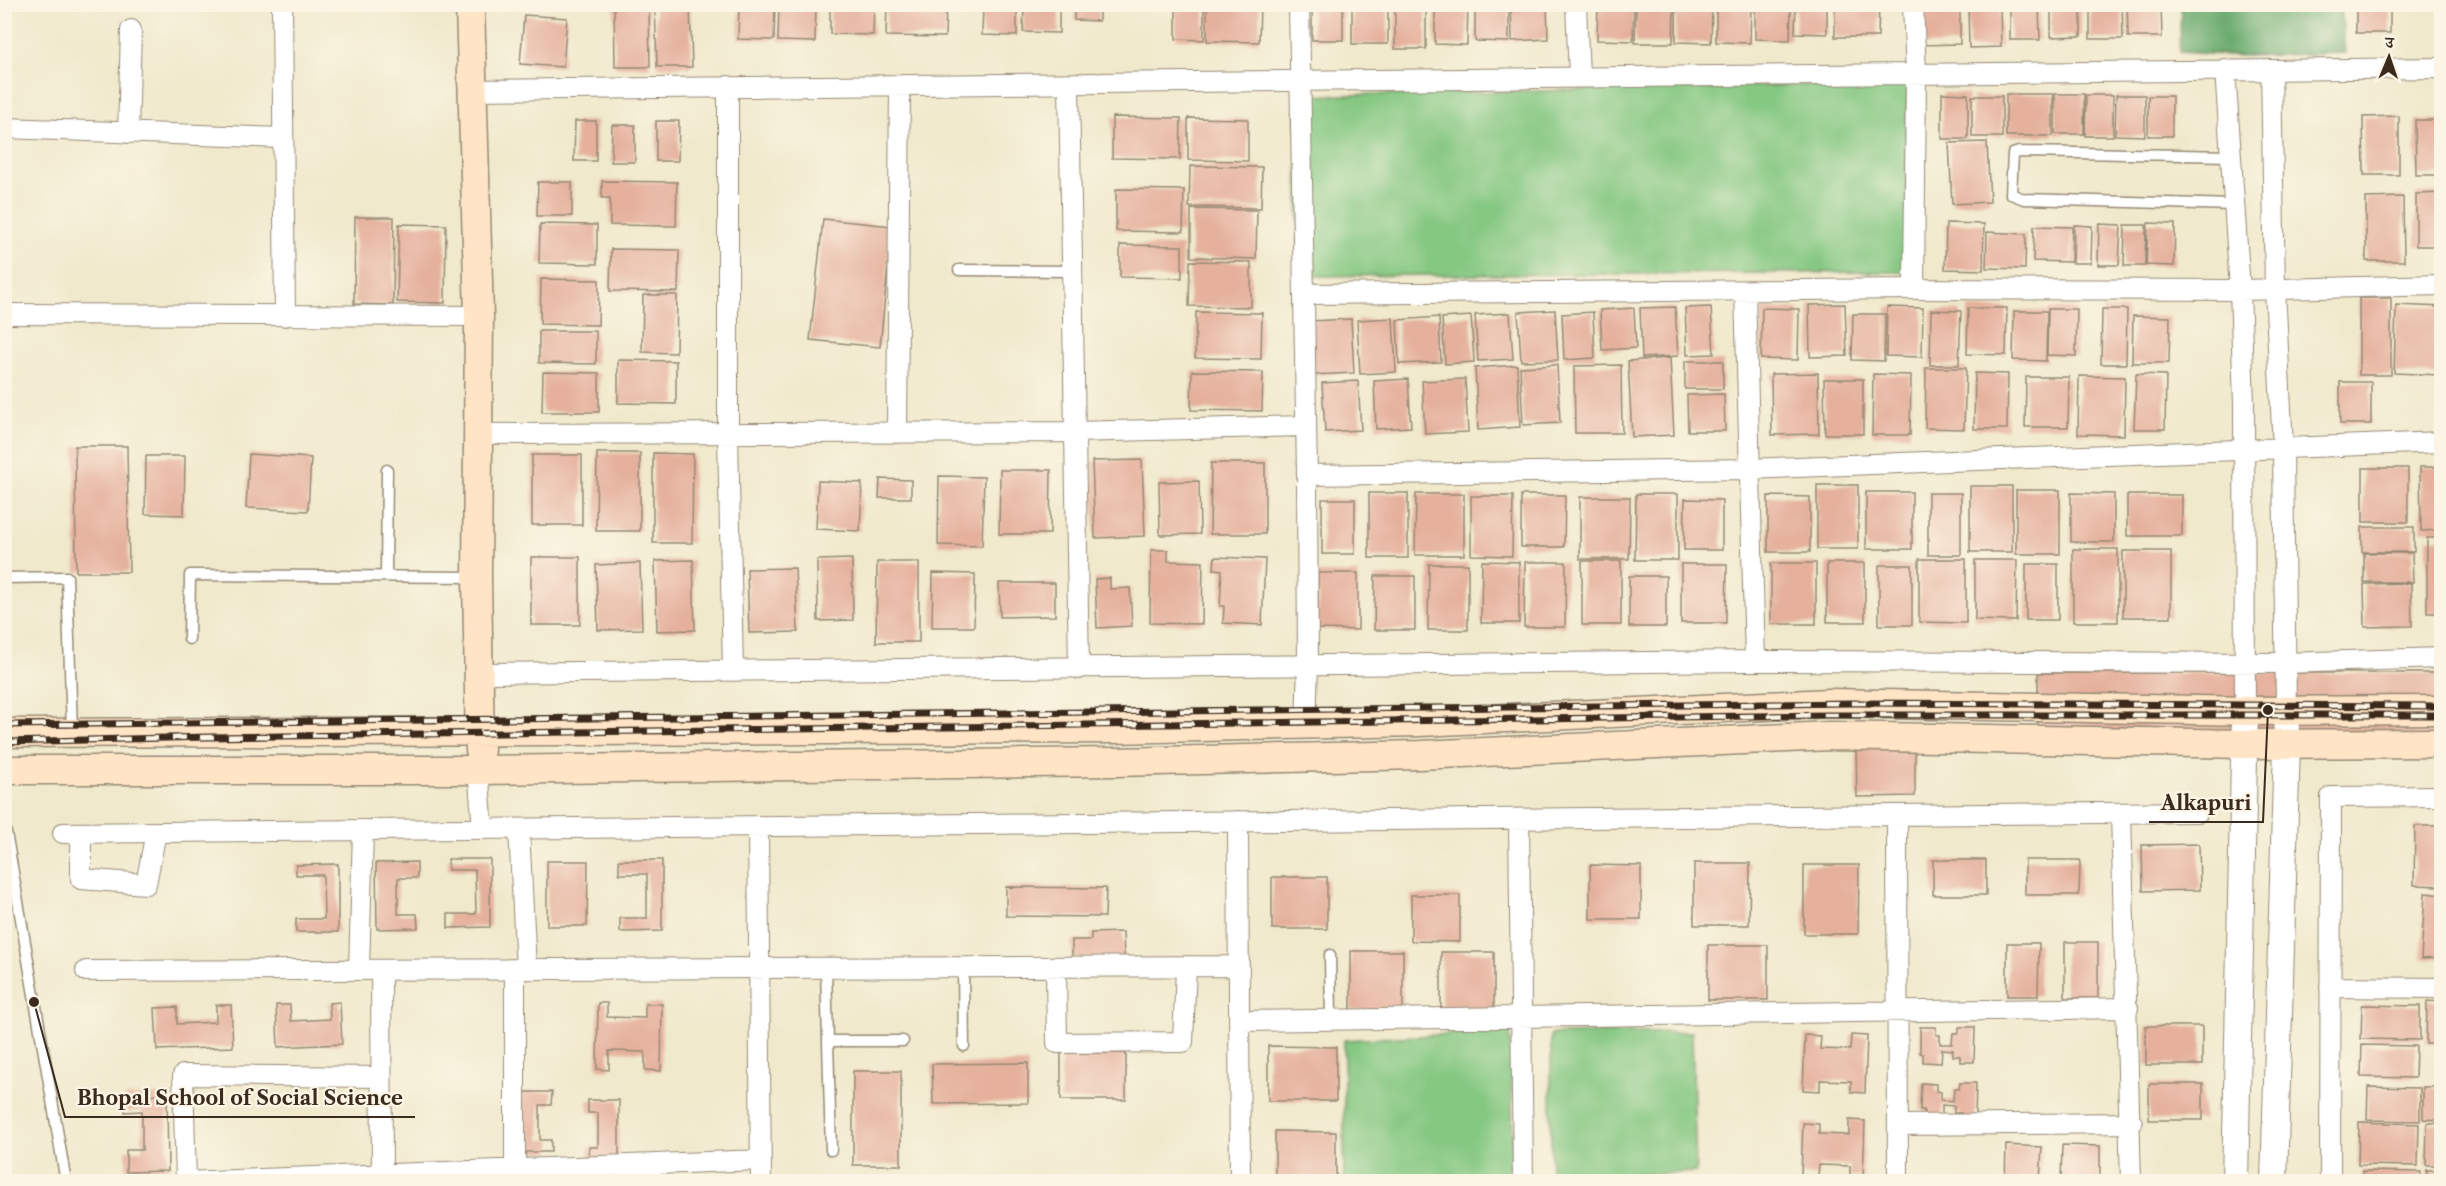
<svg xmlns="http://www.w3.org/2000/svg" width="2446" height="1186" font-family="'Libre Caslon Text','Noto Serif Devanagari',serif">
<rect width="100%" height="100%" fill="#fcf5e5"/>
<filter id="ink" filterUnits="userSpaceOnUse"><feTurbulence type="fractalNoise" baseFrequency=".0167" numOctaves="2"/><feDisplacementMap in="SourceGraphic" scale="12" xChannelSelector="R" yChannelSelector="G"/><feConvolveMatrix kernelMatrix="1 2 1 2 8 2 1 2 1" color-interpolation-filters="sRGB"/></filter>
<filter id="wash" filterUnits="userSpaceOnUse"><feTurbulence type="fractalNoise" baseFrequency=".008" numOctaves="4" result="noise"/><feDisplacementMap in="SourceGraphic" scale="24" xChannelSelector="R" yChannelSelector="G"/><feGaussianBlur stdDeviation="1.35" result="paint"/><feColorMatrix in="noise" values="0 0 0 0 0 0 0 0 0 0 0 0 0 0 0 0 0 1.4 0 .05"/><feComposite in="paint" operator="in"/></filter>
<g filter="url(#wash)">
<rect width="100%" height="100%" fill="#f0e9cc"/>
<path fill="#85c882" stroke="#607950" stroke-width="1.5" d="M1907,83L1906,272L1299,276L1296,96Z
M1510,1031L1514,1181L1344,1182V1040Z
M1692,1032L1696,1172L1551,1179V1034Z"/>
<path fill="#6cac70" stroke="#546b47" stroke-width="1.5" d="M2181,5H2341L2345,53L2244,56L2179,52Z"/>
<g id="blocks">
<path fill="#e5b19d" d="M614,4H649L650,67H615Z
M655,4H690L692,67H657Z
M739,4H775L774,40L738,39Z
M779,4H816L815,42L778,41Z
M830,4H874L873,35L830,34Z
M887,4H946L945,37L886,36Z
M983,4H1017V36L982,35Z
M1024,4H1059V33L1023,32Z
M1074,4H1099V21L1074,20Z
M1176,4H1204V40L1176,39Z
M1207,4H1260L1259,42L1207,41Z
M1312,4H1343V40H1312Z
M1352,4H1388V44H1352Z
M1395,4H1426V49H1395Z
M1435,4H1468L1467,45L1435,44Z
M1475,4H1509V42L1475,41Z
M1511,4H1547L1548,39L1512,41Z
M1598,4H1634L1633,41L1597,40Z
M1636,4H1674L1673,43H1635Z
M1676,4H1712L1711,43L1676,42Z
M1716,4H1751L1750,43L1716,42Z
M1755,4H1791L1790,40L1755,39Z
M1796,4H1827V34L1795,33Z
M1835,4H1879L1878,37H1835Z
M1919,4H1960V44L1919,45Z
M1968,4H2000L2001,47L1969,48Z
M2010,4H2039L2040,40H2010Z
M2051,4H2081V36L2051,37Z
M2090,4H2122L2123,39H2090Z
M2127,4H2161L2162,37H2128Z
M2356,4H2390V33H2356Z
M524,15L567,18L563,67L520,64Z
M1942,93L1968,94V139H1942Z
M2006,94H2053V136H2006Z
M2055,94H2084V134H2055Z
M2086,95H2113V136H2085Z
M2116,95H2145V136L2115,135Z
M1972,96H2002V137H1972Z
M2148,96H2172V136H2148Z
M2399,116V175H2364L2363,117Z
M1112,117L1181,118L1180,159L1112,158Z
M1188,118L1248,119V161L1188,160Z
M2415,120H2442L2441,175H2416Z
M575,121H596V161H574Z
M656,121H679L678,161H656Z
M612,125H635V162H611Z
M1987,142L1990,202L1952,204L1949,143Z
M1190,166L1262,167L1261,208L1189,207Z
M602,181L677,182L676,226L610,225V198H602Z
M538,182H572V216H537Z
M1116,189L1184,190L1183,232L1116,231Z
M2442,193V246H2416V194Z
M2403,197L2404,261H2366V198Z
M1191,209L1257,210L1256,259L1191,257Z
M355,217H394L393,305L354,304Z
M823,219L892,226L880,347L810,340Z
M1946,223L1984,224L1983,270L1945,269Z
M2148,223L2175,224L2174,266L2146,265Z
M399,224L446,225L445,303L397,302Z
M540,224L597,225V264L539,263Z
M2099,224L2121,225L2119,265H2098Z
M2074,225L2092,226L2091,263H2073Z
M2125,225H2146L2145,266H2124Z
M2034,226L2072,227L2071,262L2033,261Z
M1987,232L2026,234L2025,269L1986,268Z
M1120,245L1182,246V278L1120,277Z
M611,249L679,250L678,292L610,291Z
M1190,261L1251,262V307L1189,306Z
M541,279L599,280L598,325L540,324Z
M643,295H677L676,353L642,352Z
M2359,298H2391V375H2359Z
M1845,304L1847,356L1810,357L1809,305Z
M2396,305L2442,307L2441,375L2394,373Z
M1675,307L1678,356L1642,358L1640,308Z
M1711,307L1714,354L1687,355L1685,308Z
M1887,307L1923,308L1922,357L1886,356Z
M1634,308L1636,348L1602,350L1600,310Z
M1762,308L1799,309L1798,360L1761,359Z
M1968,308H2007L2006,355L1967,354Z
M2048,309H2077L2076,356L2047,355Z
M2102,309H2127L2126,364H2101Z
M1555,310L1558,360L1521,361L1518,312Z
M1931,310L1961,311L1959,365H1930Z
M2014,311H2047L2046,361L2013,360Z
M1196,312L1262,313L1261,359L1195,358Z
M1593,312L1595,358L1564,360L1562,314Z
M1510,313L1513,359L1478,361L1475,315Z
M1853,314H1885L1884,361L1852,360Z
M1471,316L1474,362L1445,364L1442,318Z
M2133,316L2170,317L2169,363H2132Z
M1439,317L1441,362L1399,364L1397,320Z
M1393,318L1396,372L1360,374L1357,320Z
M1351,319L1354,373L1312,375L1310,321Z
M539,331H596V364L539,363Z
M1670,358L1674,435L1632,437L1628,361Z
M618,360L676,361V404L618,403Z
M1685,361H1723V389H1685Z
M1517,365L1520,427L1478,430L1475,368Z
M1557,365L1560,423L1523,425L1520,367Z
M1621,365L1622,433H1575L1574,366Z
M1926,368H1966L1964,429L1925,428Z
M1192,371L1263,372L1262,411L1191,410Z
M543,372L599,373V412H542Z
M1818,373L1819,434L1772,435L1771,374Z
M1975,373L2008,374L2007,429H1974Z
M1873,374L1911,375L1910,435H1872Z
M2136,374L2166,375L2165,429H2134Z
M2079,376L2125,377L2124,435L2078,434Z
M2026,377H2069L2068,427H2025Z
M1408,379L1411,427L1376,429L1374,381Z
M1465,379L1468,432L1425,434L1422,381Z
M1824,379H1863V434H1825Z
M1358,381L1361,430L1325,432L1322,383Z
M2340,382H2371V424H2340Z
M1724,394L1725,431H1688L1687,395Z
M75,446H127L129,572H76Z
M597,453H640V531H596Z
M653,453L693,454L692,543H653Z
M249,454L311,458L308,511L246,508Z
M532,455H582V525H532Z
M146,456H185L184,515L145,514Z
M1142,460L1145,536L1095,538L1092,461Z
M1211,463H1265V534H1210Z
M2420,467H2442V530L2421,531Z
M2363,468H2408V522H2363Z
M1000,470H1051L1050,534H999Z
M939,476L984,477L982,546L938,545Z
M880,479L911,480V498H879Z
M818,481L862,483L860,531L816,529Z
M1199,481L1200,534L1160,535L1159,482Z
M1817,485H1858V549H1817Z
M1970,486H2012V552H1970Z
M2016,490H2060V554H2016Z
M1866,492H1912V549H1866Z
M1369,493H1408V558H1369Z
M1928,493H1961V555H1928Z
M2071,493L2114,494V542H2071Z
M1416,494H1464V555H1415Z
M1636,494H1678V560H1635Z
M1521,495H1565L1564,547H1521Z
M2127,495H2182V536H2127Z
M1471,496H1513L1512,556L1471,555Z
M1768,496L1810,497V552H1768Z
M1580,497H1630L1629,559H1580Z
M1322,499H1355V554H1322Z
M1685,499L1722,500V550H1684Z
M2362,527H2414V552H2362Z
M2427,538H2442V613H2427Z
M2073,549H2118V622H2073Z
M1151,550H1168V561L1203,562L1202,624L1150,623Z
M2123,551H2171V617H2123Z
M2364,553H2412L2413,582H2364Z
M531,557H580V625H531Z
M1215,557L1265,559L1262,625L1223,623L1224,606H1220L1222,570L1214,569Z
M852,559L853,620L818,621L817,560Z
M1919,559H1966V623L1919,622Z
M693,560L695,630L657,631L655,561Z
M1975,560H2017L2016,621L1975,620Z
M1482,561L1519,562V623H1481Z
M1582,561H1621V625H1582Z
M877,562H919V642H876Z
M1525,562H1566L1565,627H1524Z
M640,563L642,629L598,630L596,565Z
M1771,563H1816V624H1771Z
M1827,563H1865V622H1827Z
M1429,564H1468V630H1428Z
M1681,564H1727L1726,623H1681Z
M2026,564H2058V620H2026Z
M1879,565H1912V625H1879Z
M795,568L798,632L749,633L747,569Z
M933,573L975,574L974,627H932Z
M1318,573H1358V630L1318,629Z
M1375,576H1415V630H1374Z
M1629,576H1666V627H1629Z
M1110,578V589L1130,588L1132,626L1097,628L1095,579Z
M999,583H1055V616L1000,617Z
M2411,583L2412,626L2365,627L2364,584Z
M2038,673H2442V745H2038Z
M1915,747V796L1857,797L1856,748Z
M2415,826H2442V886L2414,885Z
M2199,844L2200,890L2143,891L2142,845Z
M448,859H490V927L448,928V914H476L475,870H448Z
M619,860H662V931L620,932V918H647V874H619Z
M1933,860H1986V895H1933Z
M2025,860H2080L2079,895H2025Z
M547,861H588L587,926H547Z
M417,862V878H398V914H417L418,928L377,929L376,863Z
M1694,863H1750L1749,925H1694Z
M338,864V932H296V919H324L323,875H296V865Z
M1590,865L1641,866V919H1590Z
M1804,865H1859L1858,934H1804Z
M1272,877H1327V929H1272Z
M1006,887L1106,888L1105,917L1006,916Z
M2425,893L2442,895V958L2421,959Z
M1411,895H1460V942L1411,941Z
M1123,932L1124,957L1072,958V940H1091V933Z
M2065,942H2098V998H2065Z
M2007,943H2039L2038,996H2007Z
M1708,945H1768V1000H1708Z
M1351,951H1403V1010H1351Z
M1441,952H1494V1012L1441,1011Z
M2427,1001L2442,1002V1044H2426Z
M340,1002L342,1044L278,1047L276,1005H290L291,1021L330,1019L329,1003Z
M598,1003H607V1017L645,1018V1004H662L661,1071L645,1070V1052L609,1051V1070L597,1069Z
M216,1005H231L233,1047L157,1050L155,1008L177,1007V1024L216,1022Z
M2362,1005L2420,1006V1040L2361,1039Z
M2146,1026H2202V1065H2146Z
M1920,1027H1936V1035H1940V1044H1952L1953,1033H1959V1027H1975L1974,1062H1960V1056H1953V1050L1942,1049L1941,1063L1923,1062V1054L1920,1053Z
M1805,1035L1821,1036L1820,1049L1850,1050L1851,1035L1867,1036L1865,1093L1851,1092V1081L1820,1080V1091L1803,1090Z
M2362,1045L2416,1046L2415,1078L2361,1077Z
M1268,1046L1336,1047V1101H1268Z
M1061,1053H1126V1100H1061Z
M1028,1063V1103L933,1104L932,1064Z
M853,1071H901V1165H853Z
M1921,1083L1936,1084V1091L1941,1092V1100L1953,1101L1954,1089H1959L1960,1083H1976L1975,1119H1960L1961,1113H1954V1106L1942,1105V1119H1924V1110H1920Z
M2149,1084H2203V1120H2149Z
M2368,1087L2420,1088V1121L2367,1120Z
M2423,1087H2442V1120L2423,1119Z
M520,1092H552L551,1105H540V1140H551V1152H520Z
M167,1095L168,1171L126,1172V1150H142V1111L125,1112V1096Z
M588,1100H619V1159L588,1160L589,1147H598V1113H588Z
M1849,1120L1865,1121L1863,1178L1850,1177V1166L1819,1165L1818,1176L1801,1175L1803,1123L1819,1124V1134L1849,1135Z
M2359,1122L2419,1124L2418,1166L2358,1165Z
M2427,1123H2442V1165H2426Z
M1275,1131L1336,1132V1182H1275Z
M2006,1145L2042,1147L2040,1182H2005Z
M2062,1145L2100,1146V1182H2061Z
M2427,1170H2442V1182H2426Z
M2362,1171L2421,1172V1182H2362Z"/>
</g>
</g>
<g filter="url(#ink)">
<use href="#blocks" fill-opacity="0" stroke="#968a75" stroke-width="1.5"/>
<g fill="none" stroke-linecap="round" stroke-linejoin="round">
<g stroke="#968a75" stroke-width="13">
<path id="service" d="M2231,156L2019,152L2013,154L2011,194L2024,199L2234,205
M959,270L1072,271
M386,576L387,470
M4,578L67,577L72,731
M189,639L190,575L477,577
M4,823L9,849
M4,849H9L66,1182
M1330,955L1331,1019
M963,967L964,1046
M826,968L831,1150
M828,1041H903"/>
</g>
<g stroke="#968a75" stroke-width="22">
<path id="minor" d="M282,4L285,316
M1299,4L1307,475L1308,665L1306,725
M1576,4L1579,77
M1913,4L1916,74L1914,289
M2225,69L2240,290L2244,404L2245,711
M2271,70L2275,289L2283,449L2286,711
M1069,85L1079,669
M728,86V434L733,671
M472,90L2442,68
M4,128L283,138
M128,133L131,30
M1745,291L1755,661
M1304,294L1914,289L2240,290L2442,285
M4,314L479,316
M897,433L900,86
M478,434L1074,432L1306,426
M1307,475L1748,469L2442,442
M480,673L1755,661L2284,663L2442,658
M478,770L483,829
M2121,813L2131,1182
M1897,815L1898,1182
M1519,819L1523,1182
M1238,821L1240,1182
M758,826L761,1182
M519,829L526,969
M63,833L2198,812
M81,833V879L146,884L156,832
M1056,967L1057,1043L1183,1042L1186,966
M359,970L363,830
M381,970L382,1182
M515,970V1169
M86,971L1239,966
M2330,987L2442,988
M1239,1021L2128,1008
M1898,1125L2132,1123
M186,1181L183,1075L381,1077
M182,1182L761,1160
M2330,1182L2331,797L2442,796"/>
</g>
<g stroke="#968a75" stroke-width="28">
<path id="tertiary" d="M2235,1182L2245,711
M2274,1182L2287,744L2286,711"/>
</g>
<g stroke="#968a75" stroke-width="31">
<path id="secondary" d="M470,4L479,316L477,577L480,750
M4,733L1115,729L1419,722L1829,703L2249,711L2442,710
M4,770H478L1115,762L1420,755L1830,736L2245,744L2442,743"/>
</g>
<use href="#service" stroke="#fff" stroke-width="10"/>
<use href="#minor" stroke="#fff" stroke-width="20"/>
<use href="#tertiary" stroke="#fff" stroke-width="26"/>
<use href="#secondary" stroke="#ffe4c6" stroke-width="28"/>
<g stroke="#3b2a1e" stroke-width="7">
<path id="rail" d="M4,725L1855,703L2442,706
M4,742L209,737L1827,715H2442"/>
</g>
<use href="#rail" stroke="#fcf5e5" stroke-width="4.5" stroke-dasharray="14" stroke-linecap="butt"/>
</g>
</g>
<path fill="none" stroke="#3b2a1e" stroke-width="2" d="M2268 710L2263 822H2149M34 1002L65 1117H415"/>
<g fill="#3b2a1e" stroke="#fcf5e5" stroke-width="2">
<circle cx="2268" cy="710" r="6"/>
<circle cx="34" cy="1002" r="6"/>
</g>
<g font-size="20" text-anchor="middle" font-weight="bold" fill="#3b2a1e" stroke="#fcf5e5" stroke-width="4.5" stroke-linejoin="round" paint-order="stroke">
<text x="2206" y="810">Alkapuri</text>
<text x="240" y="1105">Bhopal School of Social Science</text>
</g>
<rect width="2446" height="1186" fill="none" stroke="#fcf5e5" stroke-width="24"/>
<g transform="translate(2389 57) rotate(2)" stroke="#fcf5e5" stroke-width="4.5" paint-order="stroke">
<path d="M0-4.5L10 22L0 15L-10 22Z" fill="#3b2a1e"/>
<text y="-9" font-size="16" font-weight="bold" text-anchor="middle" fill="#3b2a1e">उ</text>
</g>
</svg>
